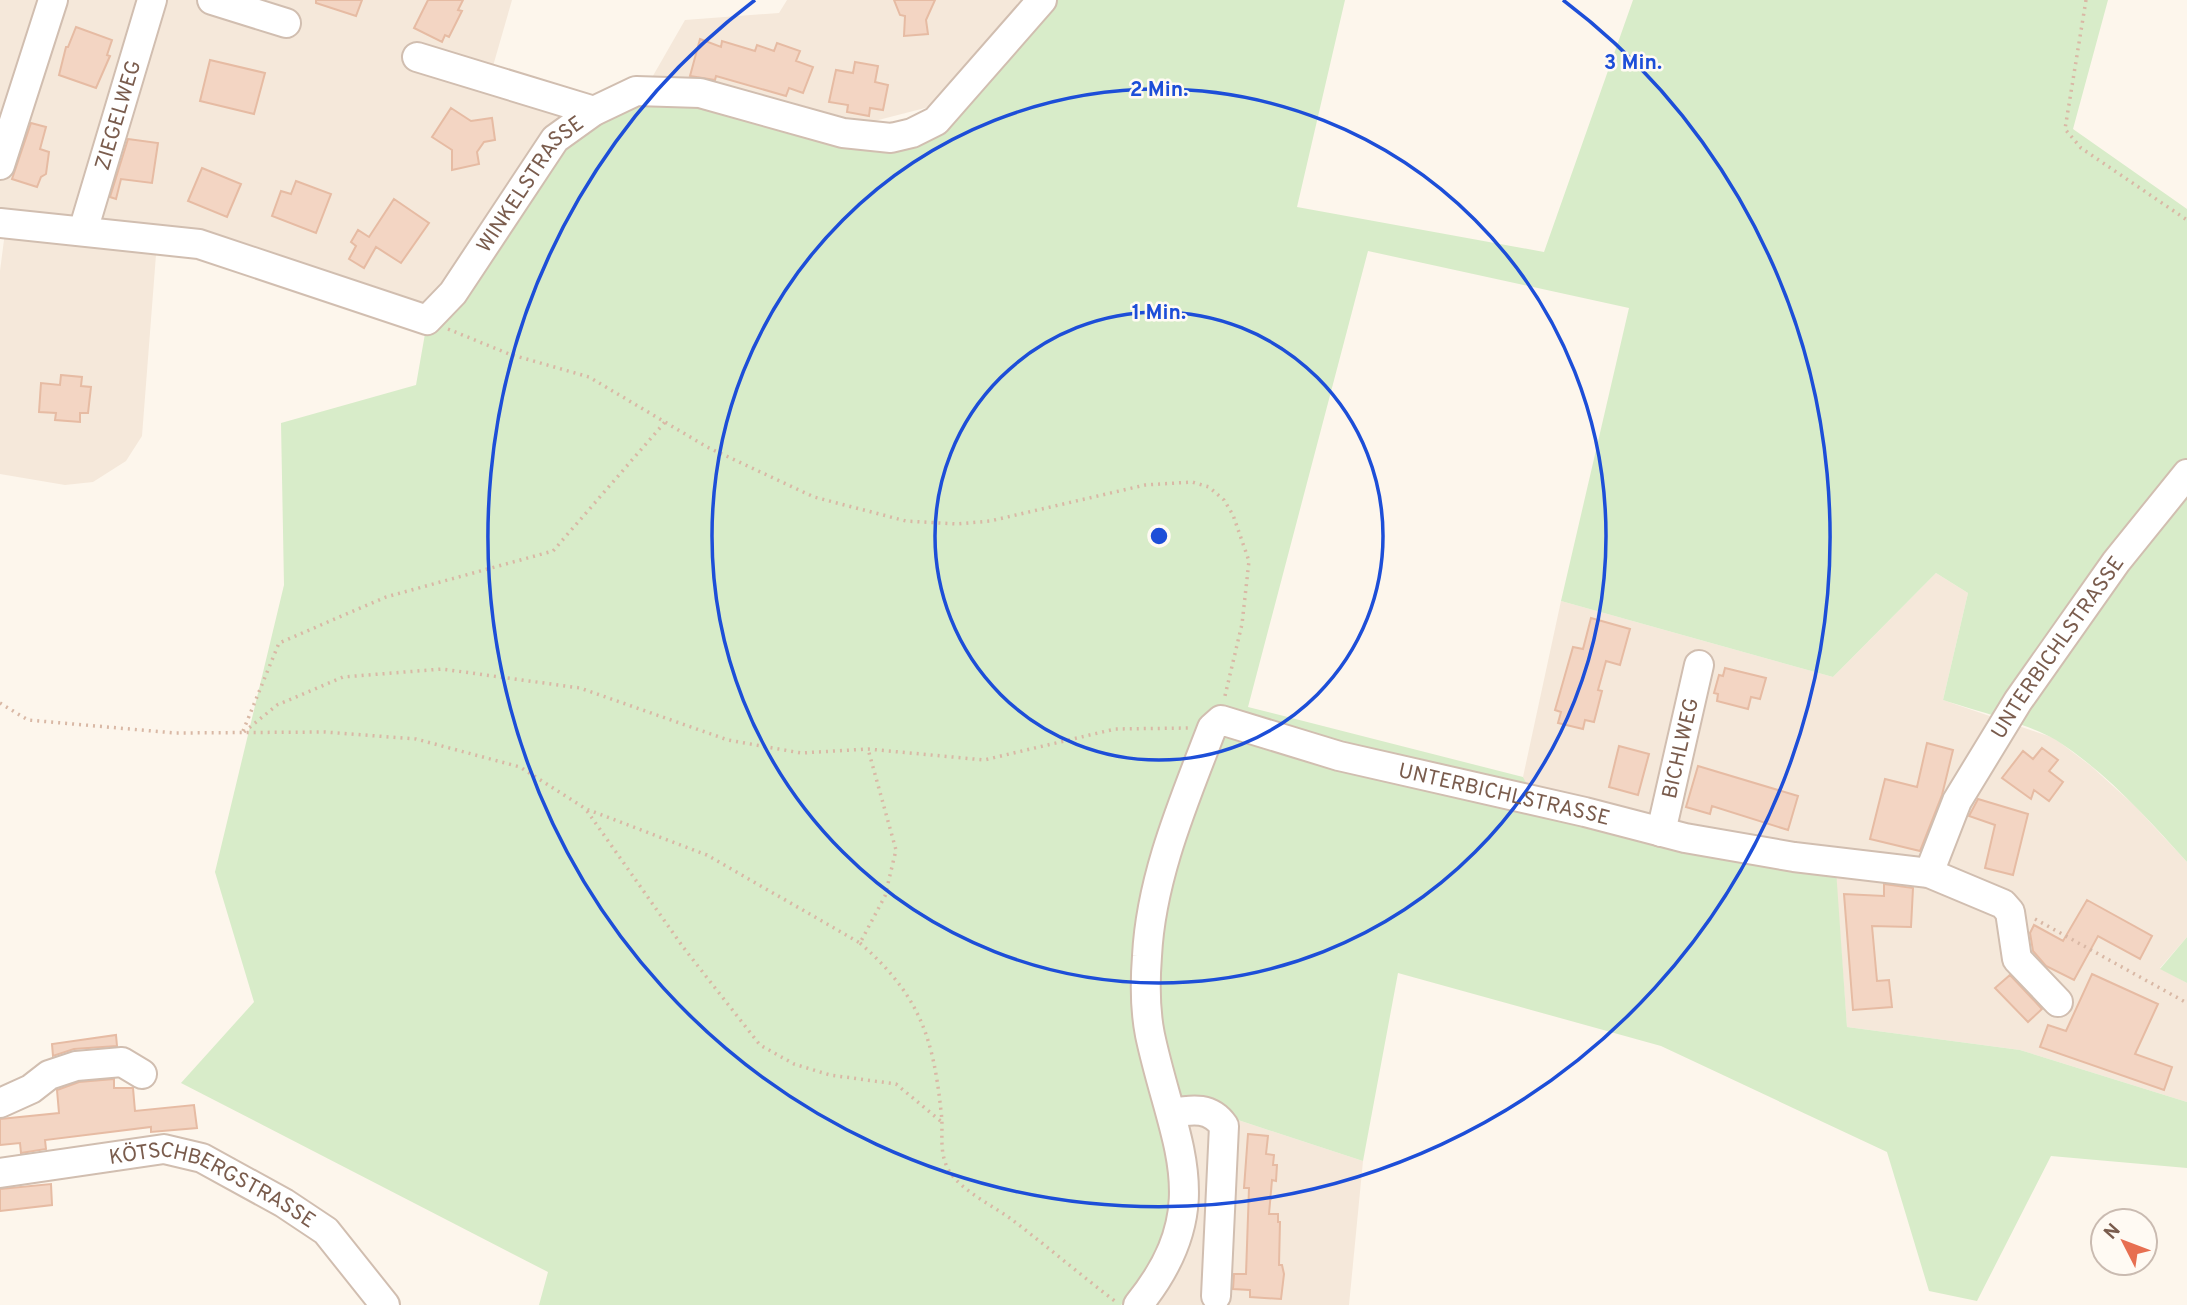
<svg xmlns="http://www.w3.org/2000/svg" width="2187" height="1305" font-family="Overpass,sans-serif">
<rect width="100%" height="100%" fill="#fdf6ec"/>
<path fill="#f5e8da" d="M0,0H512L491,73L580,101L425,305L158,229L142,436L126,461L93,482L65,485L0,474V271L8,209L0,208Z
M787,0H1024L929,107L855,126L650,81L685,20L779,13Z
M1936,573L1968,593L1943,700L2054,738L2091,766L2135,806L2187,862V937L2160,968L2187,983V1102L2020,1050L1847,1027L1834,855L1684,826L1527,786L1523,777L1561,601L1833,677Z
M1180,1097L1230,1108L1235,1119L1363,1161L1349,1305H1121L1133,1294Z"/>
<path fill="#d8ecc9" d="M1057,0H1345L1297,207L1544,252L1633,0H2108L2073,129L2187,209V862C2147,818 2106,772 2056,740C2032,725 1973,710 1943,700L1968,593L1936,573L1833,677L1561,601L1629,308L1368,251L1248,707L1523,777L1528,786L1607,808L1835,855L1847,1027L2020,1050L2187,1102V1168L2051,1156L1977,1301L1929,1291L1887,1152L1661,1046L1398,973L1363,1161L1235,1119L1229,1108L1180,1097C1174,1171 1179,1250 1121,1305H539L548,1272L181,1083L254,1002L215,872L284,585L281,423L416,385L426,328L567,142L628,105L695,100L843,142L957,109Z
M2187,937V983L2160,969Z"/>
<path fill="#f3d5c3" stroke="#e6bba3" stroke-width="2" d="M316,0H362L356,16L316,3Z
M428,0H463L458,10L462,11L449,37L445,35L442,42L414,28Z
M894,0H935L926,20L928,34L904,36L905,16L900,15Z
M76,27L112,40L107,55L110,56L96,88L59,75L66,47H68Z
M700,39L721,47L722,41L755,51L757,45L774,51L777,43L800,51L796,61L813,67L803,93L789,88L786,96L716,76L715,80L690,76Z
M210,60L265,73L254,114L200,101Z
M855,62L878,66L875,82L888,85L883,110L870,108L869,116L847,112L848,105L829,102L836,70L853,73Z
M451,108L471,121L492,118L495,140L484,142L477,152L479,164L452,170V150L432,137Z
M31,123L46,127L40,149L49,152L46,174L41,177L37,187L12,179Z
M128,139L158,143L152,183L121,179L116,199L110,197Z
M202,168L241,184L227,217L188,201Z
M296,181L331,194L316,233L272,216L281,191L291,194Z
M394,199L429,223L401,263L376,247L364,268L349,259L356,246L351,242L358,230L369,237Z
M61,375L82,377L81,386L91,387L88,413H80V422L55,420L56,413L39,412L41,383L60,385Z
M1591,618L1630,629L1620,665L1606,661L1598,690L1602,691L1594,722L1585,720L1583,729L1558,723L1561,712L1555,710L1573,647L1583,649Z
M1725,668L1766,678L1760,699L1751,697L1748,709L1717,701L1718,694L1714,693L1719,675L1723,676Z
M1927,743L1953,750L1942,795L1920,851L1870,839L1885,779L1917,787Z
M1619,746L1649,754L1638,795L1609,787Z
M2042,748L2058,760L2049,771L2063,782L2049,801L2034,790L2031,799L2002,778L2023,751L2033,759Z
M1698,766L1798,796L1788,830L1712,806L1710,814L1686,807Z
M1978,799L2028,814L2013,875L1985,868L1995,825L1969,816Z
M1884,884L1913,888L1911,927L1872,926L1877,981L1889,980L1892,1007L1853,1010L1844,894L1884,896Z
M2087,900L2152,936L2140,959L2098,936L2074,980L2046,966L2033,951L2030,933L2034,925L2063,941Z
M2092,974L2158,1004L2135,1054L2172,1067L2164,1090L2040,1047L2048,1025L2066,1031Z
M2010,975L2042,1009L2028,1022L1995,988Z
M116,1035L117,1046L74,1049L53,1056L52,1044Z
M114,1079V1088H133L135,1111L194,1105L197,1128L151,1132V1127L45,1140L46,1149L21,1153L20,1143L0,1145V1119L59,1113L57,1090L79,1082Z
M1248,1134L1268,1136L1266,1154L1274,1155L1273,1165H1277L1276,1181L1272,1180L1269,1214H1278V1222H1280L1279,1265H1282L1284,1274L1281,1299L1250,1297V1290L1233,1289L1234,1274H1246L1249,1188H1244Z
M51,1184L52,1205L0,1211V1189Z"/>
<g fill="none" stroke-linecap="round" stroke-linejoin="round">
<g stroke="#d1beb0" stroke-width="32">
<g id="minor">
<path d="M212,0L286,23"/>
<path d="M417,57L594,111"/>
<path d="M0,165L53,0"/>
<path id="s1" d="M0,223L199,244L427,320L453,293L555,139L594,111L636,91L700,93L843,133L891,138L912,133L936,121L1042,0"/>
<path id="s2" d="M83,231L152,0"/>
<path id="s3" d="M1661,832L1699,665"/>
<path id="s4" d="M1929,873L1957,801L2018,701L2116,562L2187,474"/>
<path d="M0,1103L31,1089L49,1075L76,1066L122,1062L142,1074"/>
<path d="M1172,1113C1193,1109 1211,1107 1224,1126L1216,1296"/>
<path id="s5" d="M0,1173L164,1149L202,1158L284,1203L326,1231L385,1305"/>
<path id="s6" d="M1138,1305C1219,1205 1173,1143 1150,1035C1145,1010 1145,982 1147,956C1151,877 1184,801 1212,728L1221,720L1339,756L1585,812L1685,838L1794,857L1929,873L2003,904L2010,912L2017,959L2058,1002"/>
</g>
</g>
<path stroke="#d9b8a5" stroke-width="3.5" stroke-dasharray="2 5" stroke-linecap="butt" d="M2086,0L2065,129L2081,148L2187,220
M448,329L509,354L589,377L707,447L814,497L906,521L957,524L990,521L1145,485L1192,482L1209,487L1224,500L1233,515L1249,561L1242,624L1224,700
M0,703L28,720L175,733L325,732L416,739L520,767L586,809L707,855L860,943L885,896L896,850L868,749
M243,731L279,643L386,597L553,551L665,422
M244,732L277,705L343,677L442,669L580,688L728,740L801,753L868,749L984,760L1115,729L1188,728
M587,811L683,947L760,1045L794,1064L830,1075L896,1084L943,1123
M2035,919L2187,1003
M860,943C919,995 933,1036 941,1111C944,1132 938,1149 948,1169C961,1192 995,1206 1015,1222C1049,1248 1082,1276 1116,1302"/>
<use href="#minor" stroke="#fff" stroke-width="28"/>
</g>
<g fill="none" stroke="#1d4ed8" stroke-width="3.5">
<circle cx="1159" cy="536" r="224"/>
<circle cx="1159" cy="536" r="447"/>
<path d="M1563 0A671 671 0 1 1 755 0"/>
</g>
<g text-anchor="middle" stroke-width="5" stroke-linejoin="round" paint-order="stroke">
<g font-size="21" fill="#7a5c4d" stroke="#fffaf3">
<text dy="7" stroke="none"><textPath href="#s2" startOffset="121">ZIEGELWEG</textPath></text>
<text dy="7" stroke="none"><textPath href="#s1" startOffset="612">WINKELSTRASSE</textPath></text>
<text dy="7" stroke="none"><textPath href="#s4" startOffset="261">UNTERBICHLSTRASSE</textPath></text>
<text dy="7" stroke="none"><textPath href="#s3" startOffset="86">BICHLWEG</textPath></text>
<text dy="7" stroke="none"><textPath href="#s6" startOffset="908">UNTERBICHLSTRASSE</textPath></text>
<text dy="7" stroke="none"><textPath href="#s5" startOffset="222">KÖTSCHBERGSTRASSE</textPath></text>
</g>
</g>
<circle cx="1159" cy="536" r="10" fill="#1d4ed8" stroke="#fffaf3" stroke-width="3.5"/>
<g font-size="21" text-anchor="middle" font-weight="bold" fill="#1d4ed8" stroke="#fffaf3" stroke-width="5" stroke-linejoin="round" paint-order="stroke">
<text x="1633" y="69">3 Min.</text>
<text x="1159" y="96">2 Min.</text>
<text x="1159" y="319">1 Min.</text>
</g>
<g transform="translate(2124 1242) rotate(312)"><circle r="33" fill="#fffaf3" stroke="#cabbb1" stroke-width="2"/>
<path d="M0-5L12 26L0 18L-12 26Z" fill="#e76f51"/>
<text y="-10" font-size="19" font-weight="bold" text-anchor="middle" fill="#7a5c4d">N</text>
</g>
</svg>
